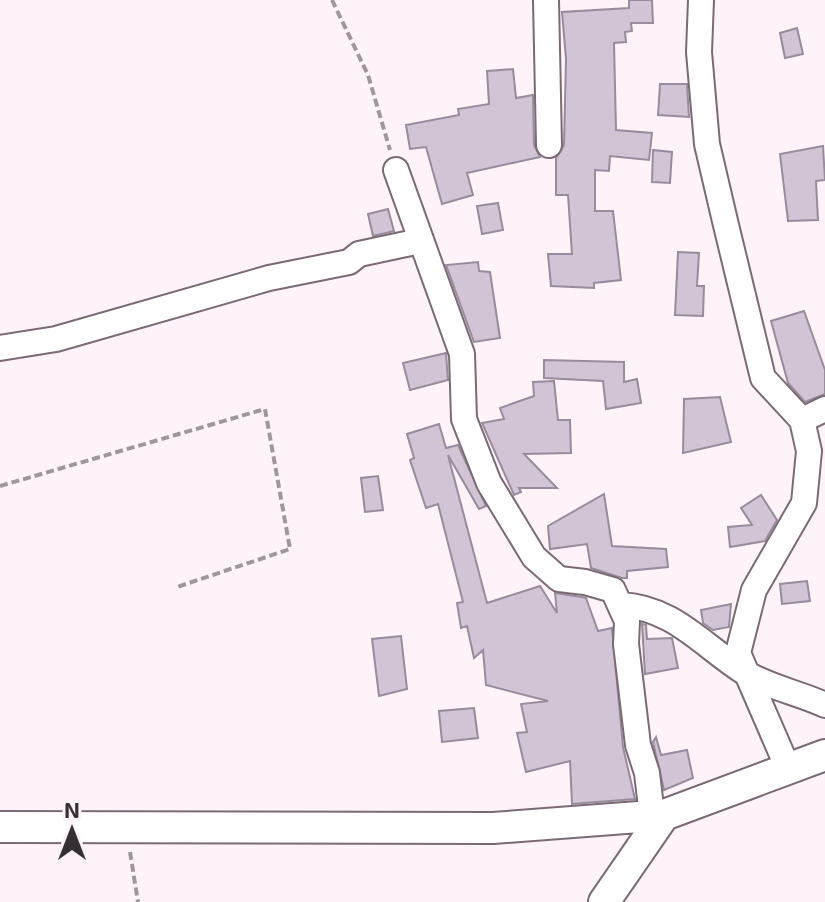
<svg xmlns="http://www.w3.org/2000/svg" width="825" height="902" font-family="'Exo 2',sans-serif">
<rect width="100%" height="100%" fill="#fff3fa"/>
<path fill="#d0c4d5" stroke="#978c9c" stroke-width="2" d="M629,0H652L653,23H631L632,31L625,32L626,42L614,43L616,130L652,133L649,160L610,156L609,171L595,170V211H613L621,280L594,283V288L551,286L548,254H572L568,195H556V158L564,145L566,59L562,12L629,8Z
M797,28L803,54L785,58L780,33Z
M513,69L516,98L533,95L534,145L540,157L467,173L473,195L442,204L426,147L410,149L406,125L459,115L458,109L489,104L487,71Z
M660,84H687L689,117L658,115Z
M823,146L825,180L816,181L818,220L788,221L780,154Z
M653,150L672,152L670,183L652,182Z
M498,203L503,230L482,234L477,206Z
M388,209L394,231L373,236L368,214Z
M678,252L699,253L697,286H704L703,316L675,315Z
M478,262L479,271L490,272L500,338L474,342L446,265Z
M804,311L825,370V394L805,402L788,383L771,321Z
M446,353L448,380L410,390L403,363Z
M544,360L624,362V382L637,379L641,403L606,409L603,381L544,378Z
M554,381L558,420H570L571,453L524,454L557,488H519L521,492L514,495L482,423L504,419L500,408L534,396L533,382Z
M720,397L731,442L683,453L684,399Z
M439,424L446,448L458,445L486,506L479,509L448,455L487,603L540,586L557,613L555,593L582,597L586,598L598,631L612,628L623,747L635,799L572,804L570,761L526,772L517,733L527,732L521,704L548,701L486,685L483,650L474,658L467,626L461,628L457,603L463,602L438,504L426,508L410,460L414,458L407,434Z
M378,476L383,510L365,512L361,478Z
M604,494L612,546L666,549L668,567L627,571V578H622L591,568L587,544L550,549L548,526Z
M761,495L777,520L765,541L730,547L728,527L752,525L741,508Z
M807,581L810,601L782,604L780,584Z
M731,604L729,627L713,630L703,623L701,610Z
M642,624L646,625L647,639L672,638L678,668L645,674Z
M401,636L407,689L379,696L372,639Z
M474,708L478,738L442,742L439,711Z
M656,737L661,755L687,750L693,778L664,790L653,742Z"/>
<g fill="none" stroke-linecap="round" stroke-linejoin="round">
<g stroke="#7b6a74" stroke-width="28">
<path id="minor" d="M546,0L549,145
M701,0L699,52L707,144L725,221L763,378L802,420L809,451L804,503L754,590L738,653L787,766
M396,170L462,354L464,419L489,483L534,557L559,579L585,582L613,590L627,621L626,644L638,745L647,773L652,816
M0,348L56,339L269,278L349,262L359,254L420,241
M802,420L825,409
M620,605C673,607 702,645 744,672C767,687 800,693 825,705"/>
</g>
<g stroke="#7b6a74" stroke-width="34">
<path id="tertiary" d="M0,827L493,828L652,816L664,815L825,755
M604,902L664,815"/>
</g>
<path stroke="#a0979c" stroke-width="4" stroke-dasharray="8 4" stroke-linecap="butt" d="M332,0L368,75L390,150
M0,486L265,409L290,549L177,587
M130,852L138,902"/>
<use href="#minor" stroke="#fff" stroke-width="24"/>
<use href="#tertiary" stroke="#fff" stroke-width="30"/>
</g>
<g transform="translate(72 830)" stroke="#fff3fa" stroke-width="6" paint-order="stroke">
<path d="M0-6L14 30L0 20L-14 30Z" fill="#362f33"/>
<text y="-12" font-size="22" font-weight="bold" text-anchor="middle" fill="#362f33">N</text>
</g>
</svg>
